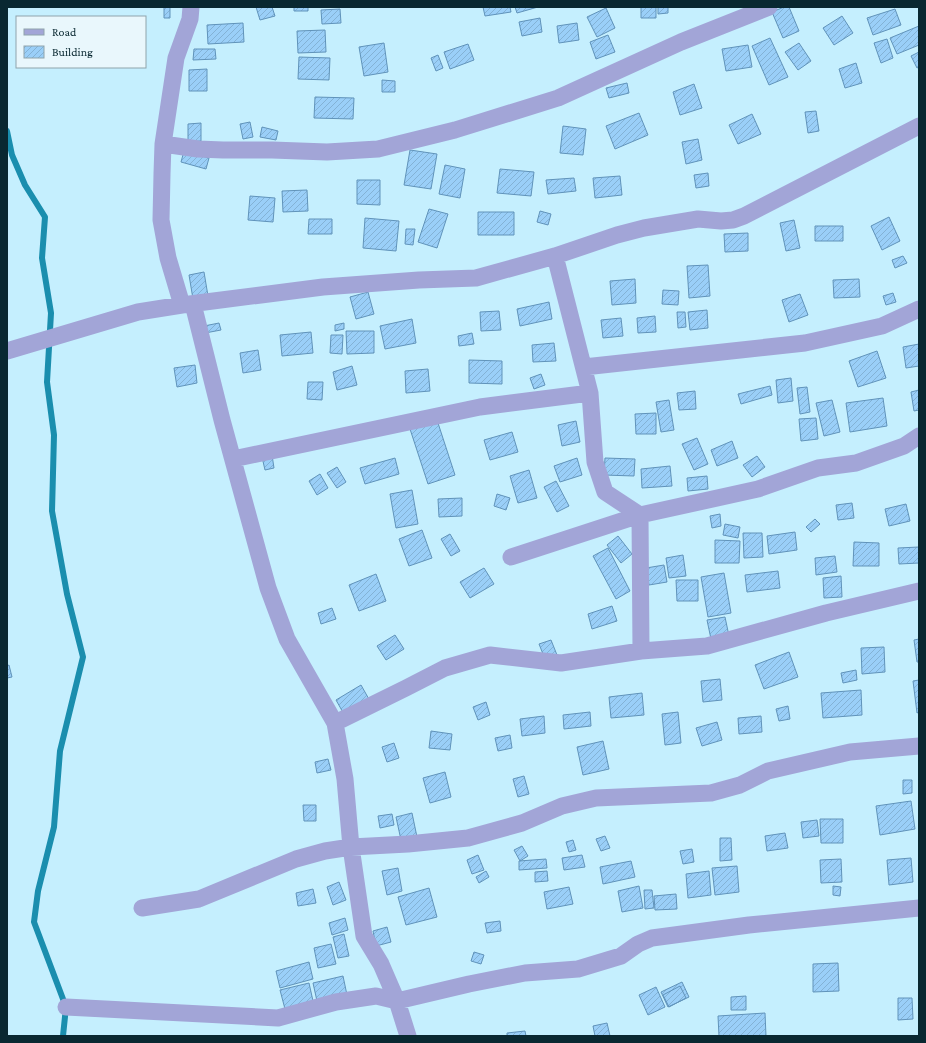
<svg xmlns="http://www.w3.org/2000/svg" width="926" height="1043" font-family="'Crimson Pro',serif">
<defs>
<pattern id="building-hatch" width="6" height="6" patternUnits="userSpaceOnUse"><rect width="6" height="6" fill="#9acff8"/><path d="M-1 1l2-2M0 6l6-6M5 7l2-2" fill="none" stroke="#83b2d5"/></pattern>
</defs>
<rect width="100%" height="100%" fill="#c5effe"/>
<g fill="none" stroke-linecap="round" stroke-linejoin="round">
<path stroke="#1a8eae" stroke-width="6" d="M7,131L12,155L25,185L45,217L42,258L51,313L47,382L54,435L52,511L67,594L83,657L60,751L54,827L38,891L34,922L66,1007L63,1036"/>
</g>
<path fill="url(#building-hatch)" stroke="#6093ba" d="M164,7H170V18H164Z
M256,7H272L275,16L260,20Z
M294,7H308V11H294Z
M483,7H510L511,12L485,16Z
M515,7H538L517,13Z
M641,7H656V18H641Z
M658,7H668V13L658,14Z
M784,7H789L799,31L783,38L772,12Z
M606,8L615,28L597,37L587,17Z
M340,9L341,23L322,24L321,10Z
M895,9L901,25L873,35L867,18Z
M842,16L853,33L834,45L823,28Z
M540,18L542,32L522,36L519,22Z
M243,23L244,42L208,44L207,25Z
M577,23L579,40L559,43L557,26Z
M919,26V45L897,54L890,38Z
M325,30L326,52L298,53L297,31Z
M608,35L615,52L596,59L590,42Z
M770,38L788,77L769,85L752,46Z
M887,39L893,58L881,63L874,43Z
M384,43L388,72L364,76L359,47Z
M799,43L811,61L798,70L785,52Z
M468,44L474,60L450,69L444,52Z
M748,45L752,67L726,71L722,49Z
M194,49H215L216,59L193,60Z
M919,52V67L917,68L911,56Z
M438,55L443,68L436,71L431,58Z
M299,57L330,58L329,80L298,79Z
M856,63L862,83L845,88L839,69Z
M207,69V91H189V70Z
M382,80L395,81V92H382Z
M627,83L629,93L609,98L606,88Z
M694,84L702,108L680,115L673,92Z
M315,97L354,98L353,119L314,118Z
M816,111L819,131L808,133L805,112Z
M639,113L648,135L615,149L606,126Z
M752,114L761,134L738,144L729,125Z
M250,122L253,137L243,139L240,124Z
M201,123V141L188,142V124Z
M563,126L586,129L583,155L560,153Z
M262,127L278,131L276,140L260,137Z
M698,139L702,160L686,164L682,142Z
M410,150L437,154L431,189L404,185Z
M184,151L209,158L206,169L181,162Z
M445,165L465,169L460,198L439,194Z
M500,169L534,172L531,196L497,193Z
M708,173L709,186L696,188L694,175Z
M620,176L622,195L595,198L593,178Z
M574,178L576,191L548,194L546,180Z
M357,180H380V205L357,204Z
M307,190L308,211L283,212L282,191Z
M250,196L275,198L273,222L248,220Z
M429,209L448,214L437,248L418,242Z
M540,211L551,214L548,225L537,222Z
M478,212H514V235H478Z
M889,217L900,241L882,250L871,226Z
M365,218L399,221L396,251L363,248Z
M309,219H332V234H308Z
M794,220L800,248L786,251L780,223Z
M815,226H843V241H815Z
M406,229H415L413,245L405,244Z
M748,233V251L725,252L724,234Z
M903,256L907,263L895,268L892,260Z
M708,265L710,296L689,298L687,266Z
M204,272L208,296L193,299L189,275Z
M635,279L636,303L612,305L610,281Z
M859,279L860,297L834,298L833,280Z
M663,290L679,291L678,305L662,304Z
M368,292L374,314L356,319L350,297Z
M893,293L896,302L886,305L883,296Z
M800,294L808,315L789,322L782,300Z
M549,302L552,319L520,326L517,309Z
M707,310L708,328L690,330L688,312Z
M499,311L501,330L481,331L480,312Z
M677,312H685L686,327L678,328Z
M655,316L656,332L638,333L637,318Z
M621,318L623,336L603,338L601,320Z
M412,319L416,343L385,349L380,326Z
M219,323L221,330L205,333L204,326Z
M344,323V329L335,331V325Z
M346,331H374V353L347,354Z
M311,332L313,353L282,356L280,335Z
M472,333L474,344L459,346L458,336Z
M331,335H343L342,354L330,353Z
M554,343L556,361L533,362L532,345Z
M919,344V366L906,368L903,347Z
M258,350L261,370L243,373L240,353Z
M877,351L886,378L858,387L849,361Z
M469,360L502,361V384L469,383Z
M195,365L197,383L177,387L174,368Z
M352,366L357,385L337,390L333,372Z
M428,369L430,391L406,393L405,371Z
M541,374L545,385L534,389L530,378Z
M791,378L793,401L778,403L776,380Z
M308,382H323L322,400L307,399Z
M770,386L772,395L741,404L738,394Z
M807,387L810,412L800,414L797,388Z
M919,390V410L914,411L911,392Z
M695,391L696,409L679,410L677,393Z
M883,398L887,426L850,432L846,403Z
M669,400L674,430L661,432L656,402Z
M832,400L840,432L824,436L816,403Z
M656,413V434H636L635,414Z
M816,418L818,439L801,441L799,419Z
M437,420L455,475L428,484L410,429Z
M576,421L580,442L562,446L558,425Z
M512,432L518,452L490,460L484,440Z
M697,438L708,464L694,470L682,444Z
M732,441L738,458L717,466L711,450Z
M272,455L274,468L265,470L262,457Z
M757,456L765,467L752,477L743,465Z
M395,458L399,474L365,484L360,468Z
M577,458L582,475L560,482L554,466Z
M605,458L635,459L634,476L604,475Z
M670,466L672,486L642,488L641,469Z
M337,467L346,482L337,488L327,473Z
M529,470L537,498L518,503L510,476Z
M320,474L328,488L317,495L309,481Z
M707,476L708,489L688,491L687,478Z
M556,481L569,506L557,512L544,487Z
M412,490L418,524L396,528L390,494Z
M497,494L510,498L506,510L494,506Z
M462,498V516L439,517L438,499Z
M852,503L854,518L838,520L836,505Z
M906,504L910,521L889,526L885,509Z
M720,514L721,526L712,528L710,516Z
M815,519L820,524L811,532L806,527Z
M725,524L740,527L738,538L723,535Z
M422,530L432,558L409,566L399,539Z
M795,532L797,550L769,554L767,536Z
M743,533H762L763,557L744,558Z
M450,534L460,551L451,556L441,539Z
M618,536L632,554L621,563L607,545Z
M715,540L740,541L739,563H715Z
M854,542L879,543V566H853Z
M919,547V563L899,564L898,548Z
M608,548L630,591L616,599L593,556Z
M683,555L686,576L669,578L666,558Z
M835,556L837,572L816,575L815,558Z
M664,565L667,582L649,585L646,568Z
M484,568L494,584L470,598L460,582Z
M778,571L780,588L747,592L745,575Z
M724,573L731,613L708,617L701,577Z
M376,574L386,601L359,611L349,585Z
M841,576L842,597L824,598L823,578Z
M676,580H698V601H677Z
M612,606L617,621L592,629L588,614Z
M332,608L336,619L321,624L318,613Z
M725,617L729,636L711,639L707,620Z
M395,635L404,649L386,660L377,646Z
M919,639V662H917L914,640Z
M551,640L557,655L545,659L539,644Z
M884,647L885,672L862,674L861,648Z
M789,652L798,677L764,689L755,665Z
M9,665L12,677L7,678V666Z
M856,670L857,680L843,683L841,673Z
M720,679L722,700L703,702L701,681Z
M919,680V712L917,713L913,681Z
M361,685L370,701L345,716L336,700Z
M861,690L862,715L823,718L821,693Z
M642,693L644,715L611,718L609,697Z
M486,702L490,715L478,720L473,707Z
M788,706L790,719L779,721L776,709Z
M590,712L591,726L564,729L563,715Z
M678,712L681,743L665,745L662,714Z
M544,716L545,733L522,736L520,719Z
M761,716L762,732L739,734L738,718Z
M717,722L722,740L702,746L696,728Z
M431,731L452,734L450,750L429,748Z
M510,735L512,748L498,751L495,738Z
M603,741L609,769L583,775L577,747Z
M394,743L399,758L387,762L382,747Z
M328,759L331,770L317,773L315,762Z
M445,772L451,797L430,803L423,778Z
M524,776L529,794L518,797L513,779Z
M903,780H912V793L903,794Z
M911,801L915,829L880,835L876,806Z
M303,805H316V821H304Z
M412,813L417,837L401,840L396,817Z
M392,814L394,825L380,828L378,816Z
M820,819H843V843H821Z
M817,820L819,836L803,838L801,822Z
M785,833L788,848L767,851L765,836Z
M605,836L610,848L601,851L596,839Z
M720,838H731L732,860L720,861Z
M573,840L576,850L569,852L566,842Z
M522,846L528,856L520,861L514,850Z
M692,849L694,862L683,864L680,851Z
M478,855L484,870L472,874L467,860Z
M582,855L585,867L564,870L562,858Z
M911,858L913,882L889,885L887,860Z
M546,859L547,868L519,870V861Z
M841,859L842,882L821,883L820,860Z
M631,861L635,877L603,884L600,867Z
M737,866L739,892L715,895L712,868Z
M398,868L402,891L387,895L382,871Z
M486,871L489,877L479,883L476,877Z
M547,871L548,881L535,882V872Z
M709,871L711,895L688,898L686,874Z
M339,882L346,900L333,905L327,887Z
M639,886L643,908L622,912L618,891Z
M833,886L841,887L840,896L833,895Z
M569,887L573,904L547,909L544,892Z
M429,888L437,917L406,925L398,897Z
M313,889L316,903L298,906L296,893Z
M644,890H652L654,908L645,909Z
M676,894L677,909L655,910L654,896Z
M345,918L348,930L332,935L329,923Z
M500,921L501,931L487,933L485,923Z
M387,927L391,942L376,946L373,931Z
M344,934L349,956L338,958L333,937Z
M331,944L336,964L318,968L314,948Z
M474,952L484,955L481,964L471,961Z
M309,962L313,979L280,988L276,971Z
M838,963L839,991L813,992V964Z
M343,976L347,995L317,1001L313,983Z
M682,982L689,997L668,1007L661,992Z
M309,983L313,1001L285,1009L280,990Z
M680,986L686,998L669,1007L663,995Z
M656,987L665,1007L648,1015L639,995Z
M746,996V1010H731V997Z
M898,998H912L913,1019L898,1020Z
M765,1013L766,1036H719L718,1016Z
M607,1023L610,1036H595L593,1026Z
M525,1031L526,1036H507V1033Z"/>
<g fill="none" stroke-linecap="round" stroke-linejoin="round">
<path stroke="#a2a5d7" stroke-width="17" d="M163,144L198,149L223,150H272L327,152L378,149L455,130L558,98L681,42L769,7
M555,256L590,393L595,462L605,492L640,515L641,651
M193,304L222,420L268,588L287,639L335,723L345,779L351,847L364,936L381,964L397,1001L408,1036
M182,305L168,258L161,220L162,174L163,144L176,58L190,19L191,7
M7,351L138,312L182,305L323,287L419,280L476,278L555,256L617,235L644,228L698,219L721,221L733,220L744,216L919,126
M584,367L805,343L882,326L919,309
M233,459L480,407L590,393
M511,557L640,515L758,489L818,468L856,463L904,446L919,436
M335,723L406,688L445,668L490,655L561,663L641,651L707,646L826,613L919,591
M142,908L199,899L296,859L325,851L351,847L408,844L468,838L522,823L562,806L596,798L711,793L740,785L768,771L850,752L919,746
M66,1007L278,1018L336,1002L376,996L397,1001L469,984L525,973L578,969L621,956L638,944L652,938L749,925L919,908"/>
</g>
<rect width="926" height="1043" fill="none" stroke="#092831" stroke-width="16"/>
<rect x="16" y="16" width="130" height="52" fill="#e9f7fc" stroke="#8fa4ab"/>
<rect x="24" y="29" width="20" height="6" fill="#a2a5d7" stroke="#8fa4ab"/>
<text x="52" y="36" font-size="12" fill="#092831">Road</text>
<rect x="24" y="46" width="20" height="12" fill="url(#building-hatch)" stroke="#8fa4ab"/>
<text x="52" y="56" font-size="12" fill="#092831">Building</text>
</svg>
